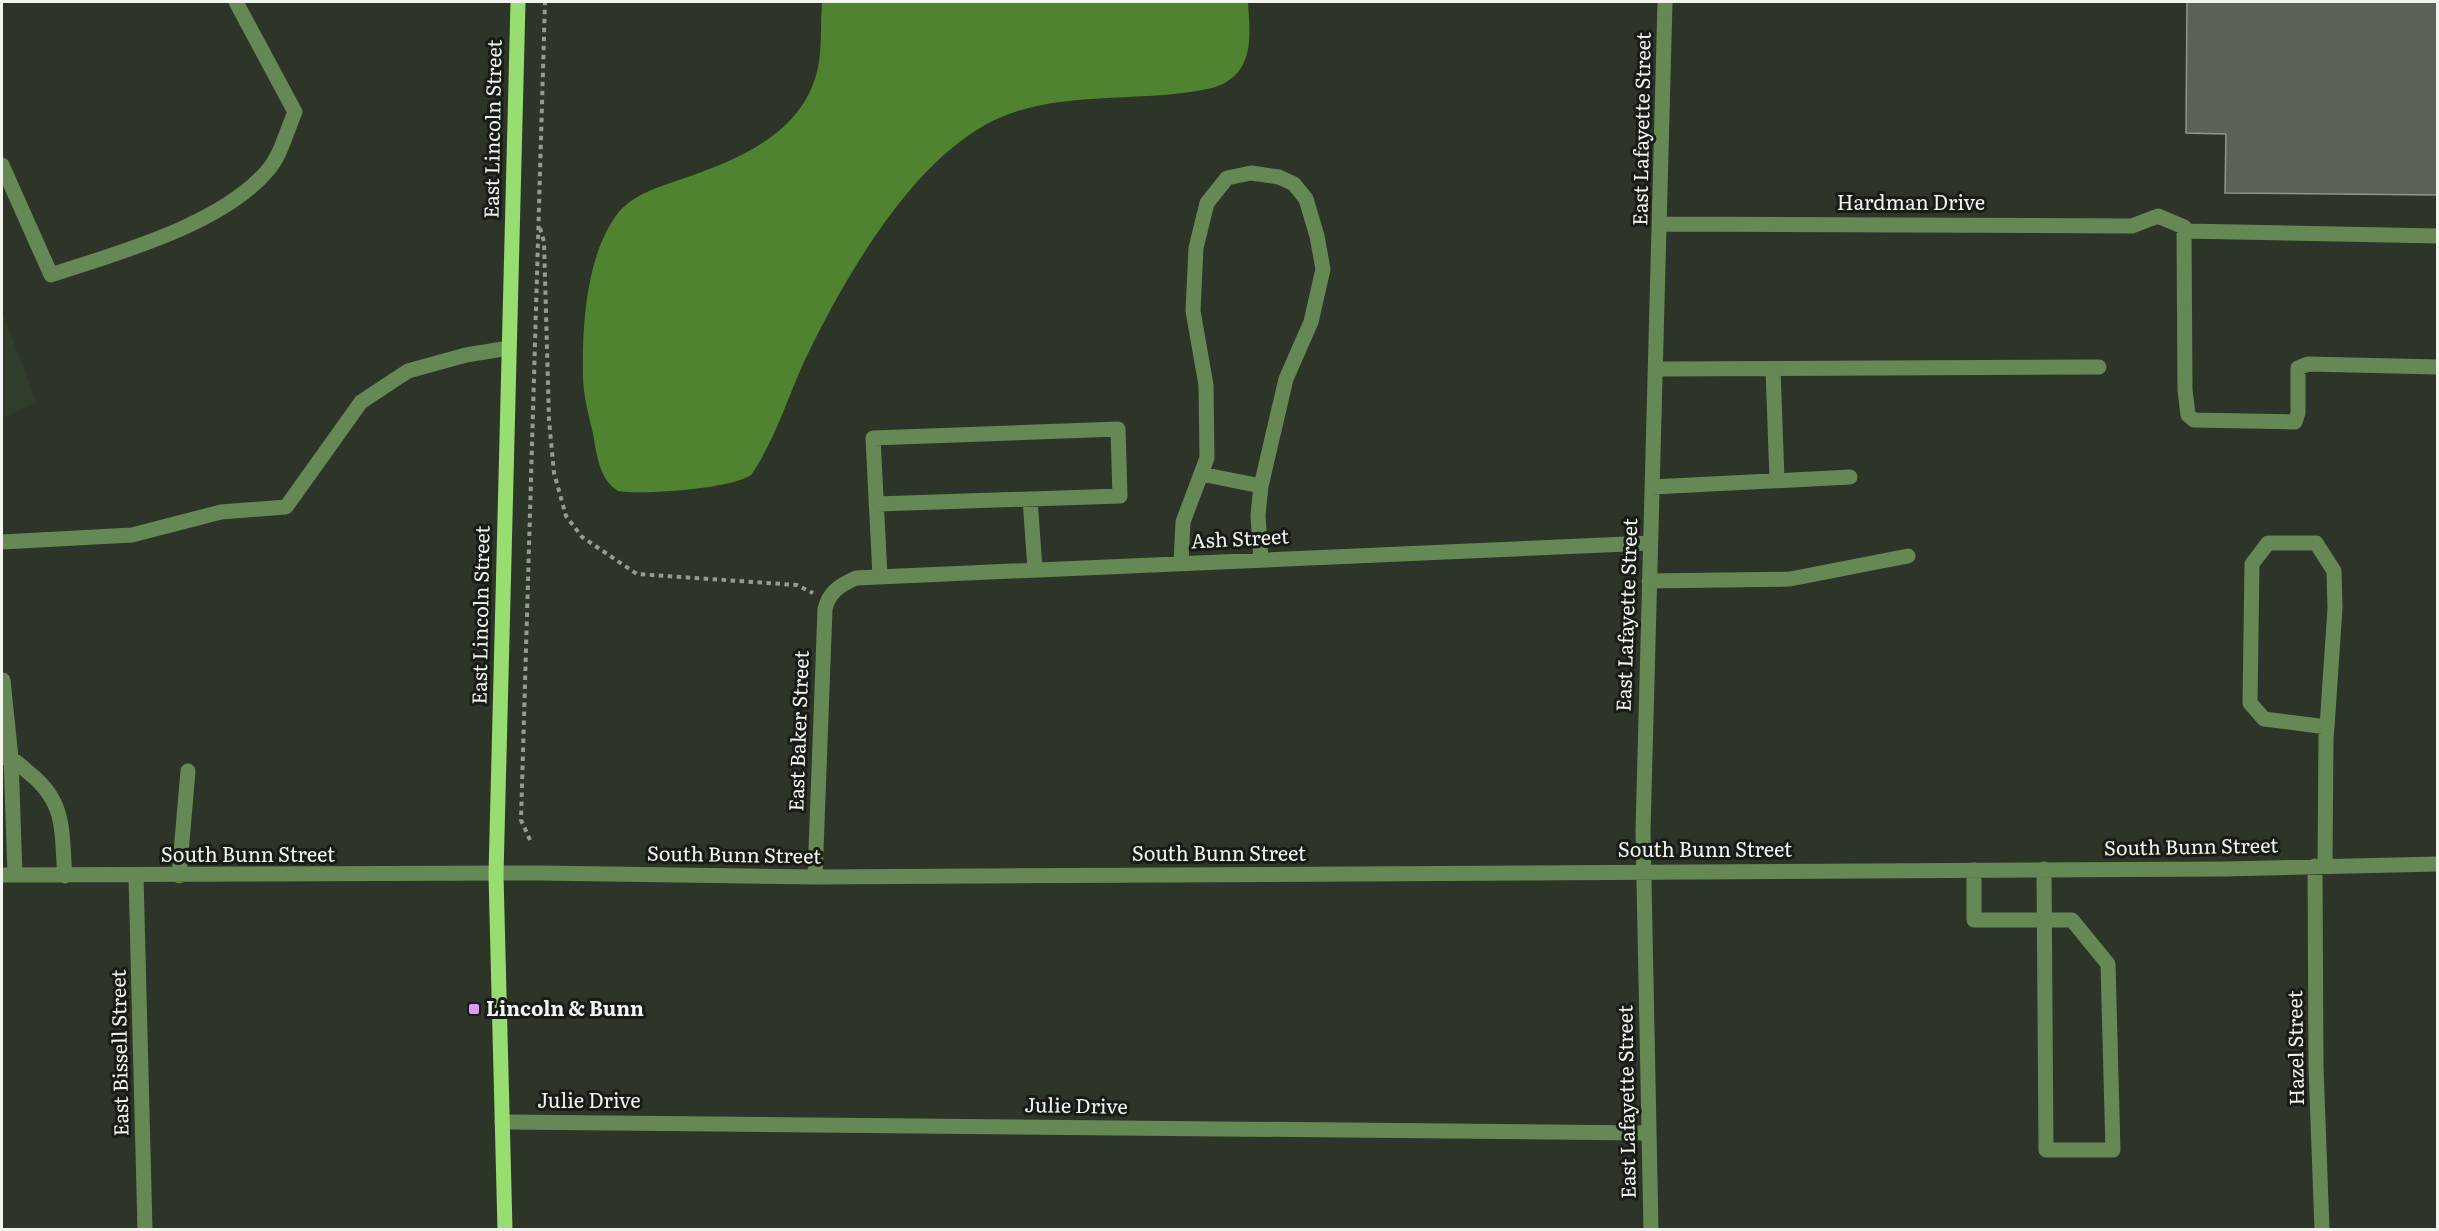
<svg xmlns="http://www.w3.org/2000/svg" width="2439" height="1231" font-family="Literata,serif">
<rect width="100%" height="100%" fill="#2d3529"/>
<path fill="#313d2b" d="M2,312L37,402L2,418Z"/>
<path fill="#50832f" d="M822,2H1248C1249,23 1253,49 1241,68C1234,79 1220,87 1207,89C1136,104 1051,88 985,125C906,169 841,284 803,364C787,400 774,442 751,475C730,489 644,495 618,491C599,479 597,455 593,434C589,416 583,395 583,376C582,325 586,255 618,213C634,194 659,187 682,179C734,161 796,137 815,79C823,55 820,26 822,2Z"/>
<path fill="#596255" stroke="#8e9889" stroke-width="1.5" d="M2187,2H2438V195L2225,193L2226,134L2186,133Z"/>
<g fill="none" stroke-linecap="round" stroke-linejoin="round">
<path stroke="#959b91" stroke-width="4" stroke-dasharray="4.5 4.5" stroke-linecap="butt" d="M540,228L544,242L549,420L554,473L566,516L582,537L637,574L797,585L813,593
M530,840L521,820L545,2"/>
<path stroke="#668854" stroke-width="15" d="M2,165L51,275C117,253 222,225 268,170C281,155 287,130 295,112L236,2
M1661,224L2132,226L2158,216L2184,227L2185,390L2188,415L2194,420L2295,422L2298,413V368L2308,364L2438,367
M2185,231L2438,236
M1656,369L2099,367
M1773,369L1777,480
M1201,474L1261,486
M1652,487L1850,477
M1030,499L1035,569
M876,504L1120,496L1118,429L873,438L880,576
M2,542L132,535L221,512L286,507L361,402L408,371L466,355L509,348
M1181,563L1183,522L1207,458L1206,385L1193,311L1196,248L1207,203L1227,178L1251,173L1279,177L1294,184L1306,199L1317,236L1323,269L1311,322L1286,379L1261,486L1258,515L1261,560
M1649,581L1790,579L1908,556
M3,680L11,758L15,875
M5,758C14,758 21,766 28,772C67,802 61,831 65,876
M2315,866L2316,1067L2322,1230
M2325,866L2326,738L2327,727L2335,608L2334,571L2316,543H2268L2252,564L2250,703L2264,719L2327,727
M1974,870V920H2072L2108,964L2113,1150H2046C2046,1057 2045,963 2044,869
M2,875L540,873L815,877L2225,869L2438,864
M136,876L145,1230
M179,876L188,771
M815,877L825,609C829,592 840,585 856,578L1650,543
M502,1122L1648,1133
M1651,1230L1643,831L1665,2"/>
<path stroke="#98dd6f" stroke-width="15" d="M505,1230L496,875L518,2"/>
</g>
<rect fill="#da9af6" stroke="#181b16" stroke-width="2" x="468" y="1003" width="12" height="12" rx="3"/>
<g text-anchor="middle" stroke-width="6" stroke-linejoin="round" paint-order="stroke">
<g font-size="20" fill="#f0f5ed" stroke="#181b16">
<text transform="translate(493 129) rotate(-89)" y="7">East Lincoln Street</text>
<text transform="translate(1642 129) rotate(-89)" y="7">East Lafayette Street</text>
<text x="1911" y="210">Hardman Drive</text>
<text transform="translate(1240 539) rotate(-3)" y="7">Ash Street</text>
<text transform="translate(481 615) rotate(-89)" y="7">East Lincoln Street</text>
<text transform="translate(1627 615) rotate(-88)" y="7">East Lafayette Street</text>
<text transform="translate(799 731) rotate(-88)" y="7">East Baker Street</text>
<text transform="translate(2191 847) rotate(-1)" y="7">South Bunn Street</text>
<text x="1705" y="857">South Bunn Street</text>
<text x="1219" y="861">South Bunn Street</text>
<text x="248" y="862">South Bunn Street</text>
<text transform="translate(734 855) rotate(1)" y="7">South Bunn Street</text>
<text transform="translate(2296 1048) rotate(-91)" y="7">Hazel Street</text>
<text transform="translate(120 1053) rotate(-91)" y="7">East Bissell Street</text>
<text x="589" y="1108">Julie Drive</text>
<text transform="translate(1627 1102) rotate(-91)" y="7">East Lafayette Street</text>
<text transform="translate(1076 1106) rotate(1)" y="7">Julie Drive</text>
</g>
<g font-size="20" font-weight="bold" fill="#f0f5ed" stroke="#181b16" text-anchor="start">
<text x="486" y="1016">Lincoln &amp; Bunn</text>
</g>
</g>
<rect width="2439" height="1231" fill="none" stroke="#f0f5ed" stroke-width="6"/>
</svg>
